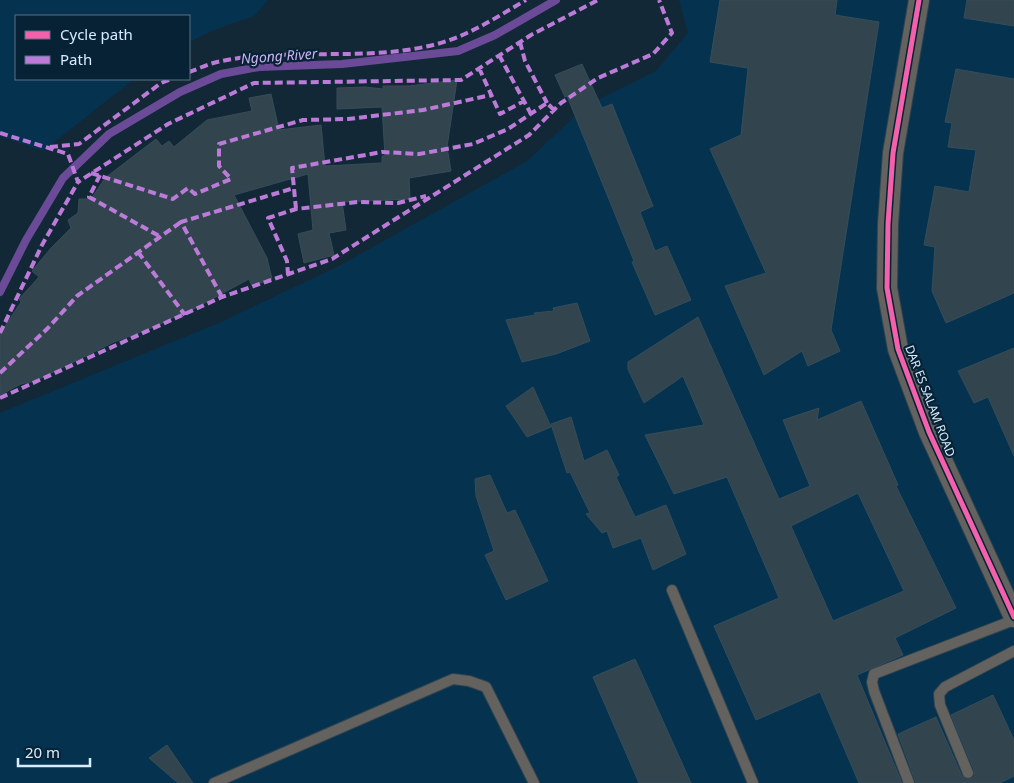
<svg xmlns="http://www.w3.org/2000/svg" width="1014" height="783" font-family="'Noto Sans',sans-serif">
<rect width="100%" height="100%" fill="#122837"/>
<path fill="#05334f" d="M0,0H268L254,16L214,30L189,42V16H16V79H134L43,151L0,136Z
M679,0H1014V783H0V413L221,322L339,266L527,161L587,105L656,71L688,33Z"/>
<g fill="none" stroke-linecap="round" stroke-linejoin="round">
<path stroke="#6b4b98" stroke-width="8" d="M0,292L26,240L63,178L109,134L180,92L221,74L259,67L342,64L458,51L495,35L556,0"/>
</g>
<path fill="#32454f" stroke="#354d59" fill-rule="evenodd" d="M720,0H837L835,15L879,22L831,330L840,351L808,366L802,351L764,375L725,286L766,273L710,149L741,135L748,68L710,62Z
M967,0H1014V26L964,18Z
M582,64L602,108L612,104L653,206L640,212L655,251L667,246L691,300L655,315L632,262L634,261L567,96L565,97L555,75Z
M956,69L1014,79V293L946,323L932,291L935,247L924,245L935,186L969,192L976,150L948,147L952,123L945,122Z
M457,80L447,147L451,171L409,178L410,199L342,202L346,230L329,233L334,255L304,263L298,234L313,230L308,174L234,195L267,258L272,279L252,286L249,279L186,313L185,311L159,325L114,342L35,381L21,384L0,395V334L21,302L19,299L39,277L32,271L51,248L71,228L68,220L78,213L79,199H91L105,178L156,139L162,146L169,141L174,147L207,120L252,111L249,98L271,94L279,130L321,125L325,166L382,163V156H385L382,107L337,109V88L365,87L383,89V86H409Z
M577,303L590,341L556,354L522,362L506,320L535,315L534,313L554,311L553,308Z
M698,317L779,499L810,486L783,420L819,408L817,420L861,401L898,485L896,486L956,608L895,638L903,655L857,675L902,783H859L820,692L756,720L714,626L779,598L727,477L674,494L645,435L704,425L683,376L644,403L628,369V362ZM858,493L904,591L833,621L791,526Z
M1014,348V456L988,397L974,403L958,371Z
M533,387L551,427L527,437L506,406Z
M571,417L584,461L607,450L619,475L616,477L635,517L666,505L686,554L653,570L641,538L613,548L607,531L602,533L586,514L590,513L570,472L567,473L551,424Z
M490,475L507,513L515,510L548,581L506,600L485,555L494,551L476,496L475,479Z
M635,659L691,783H639L593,677Z
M993,695L1014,740V776L1000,783H916L898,734L936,717L962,776L970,779L974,777V770L951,715Z
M167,745L193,783H178L149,758Z"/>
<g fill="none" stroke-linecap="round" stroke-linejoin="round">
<g stroke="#31434f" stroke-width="12">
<path id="service" d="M672,590L753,783
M968,773L940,705L939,694L945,687L1014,651
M214,783L453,679L469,681L486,687L534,783
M909,783L874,691L872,682L874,674L1014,620"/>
</g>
<g stroke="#31434f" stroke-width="22">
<path id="minor" d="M919,0L893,153L888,224L887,288L898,349L929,432L1014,617"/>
</g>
<use href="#service" stroke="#64625f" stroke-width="10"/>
<use href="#minor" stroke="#64625f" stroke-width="20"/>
<path stroke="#bd7bd9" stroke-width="4" stroke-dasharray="8 4" stroke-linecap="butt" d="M520,42L525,61L547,103
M499,55L531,114
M479,68L500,114L524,101
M189,72C198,69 208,64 217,62C290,46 365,63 437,44C470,35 497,17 526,0
M0,133L68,154L78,182L168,124L254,83L461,80L531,35L598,0
M50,147L79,144L161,83L171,79
M91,173L173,199L188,188L195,194L231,179L219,166V144L303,120L348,119L423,110L491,95
M100,175L89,197L161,237
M296,209L292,168L382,152L419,154L473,144L508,129L547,103L554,110
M138,252L185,315
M288,275L287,261L268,218L296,209L358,202L398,203L426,196
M222,297L181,222L294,188
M0,333L42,245L78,182
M0,373L48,328L77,296L181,222
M0,398L222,297L332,259L529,135L561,103L598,78L653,54L672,33L659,0"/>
<g stroke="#072234" stroke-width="8">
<path id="cycleway" d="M919,0L893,153L888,224L887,288L898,349L929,432L1014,617"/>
</g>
<use href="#cycleway" stroke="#f560ab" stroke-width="5"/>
</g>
<g text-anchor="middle" stroke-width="4.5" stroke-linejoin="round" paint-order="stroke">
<g font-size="12" fill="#d7ecfe" stroke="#072234">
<text transform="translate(930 401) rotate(69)" y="4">DAR ES SALAM ROAD</text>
</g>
<g font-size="14" font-style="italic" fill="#ceb3f6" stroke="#072234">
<text transform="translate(279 56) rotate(-4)" y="5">Ngong River</text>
</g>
</g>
<rect x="15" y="15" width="175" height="65" fill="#072234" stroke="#5a7385"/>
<rect x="25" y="31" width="25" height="8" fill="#f560ab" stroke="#5a7385"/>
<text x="60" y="40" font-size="15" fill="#d7ecfe">Cycle path</text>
<rect x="25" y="56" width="25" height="8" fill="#bd7bd9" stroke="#5a7385"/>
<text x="60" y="65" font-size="15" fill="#d7ecfe">Path</text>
<path d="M18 758v8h72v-8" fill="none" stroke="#d7ecfe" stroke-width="2.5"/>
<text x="25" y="758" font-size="15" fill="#d7ecfe" stroke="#072234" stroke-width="4" paint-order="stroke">20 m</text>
</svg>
